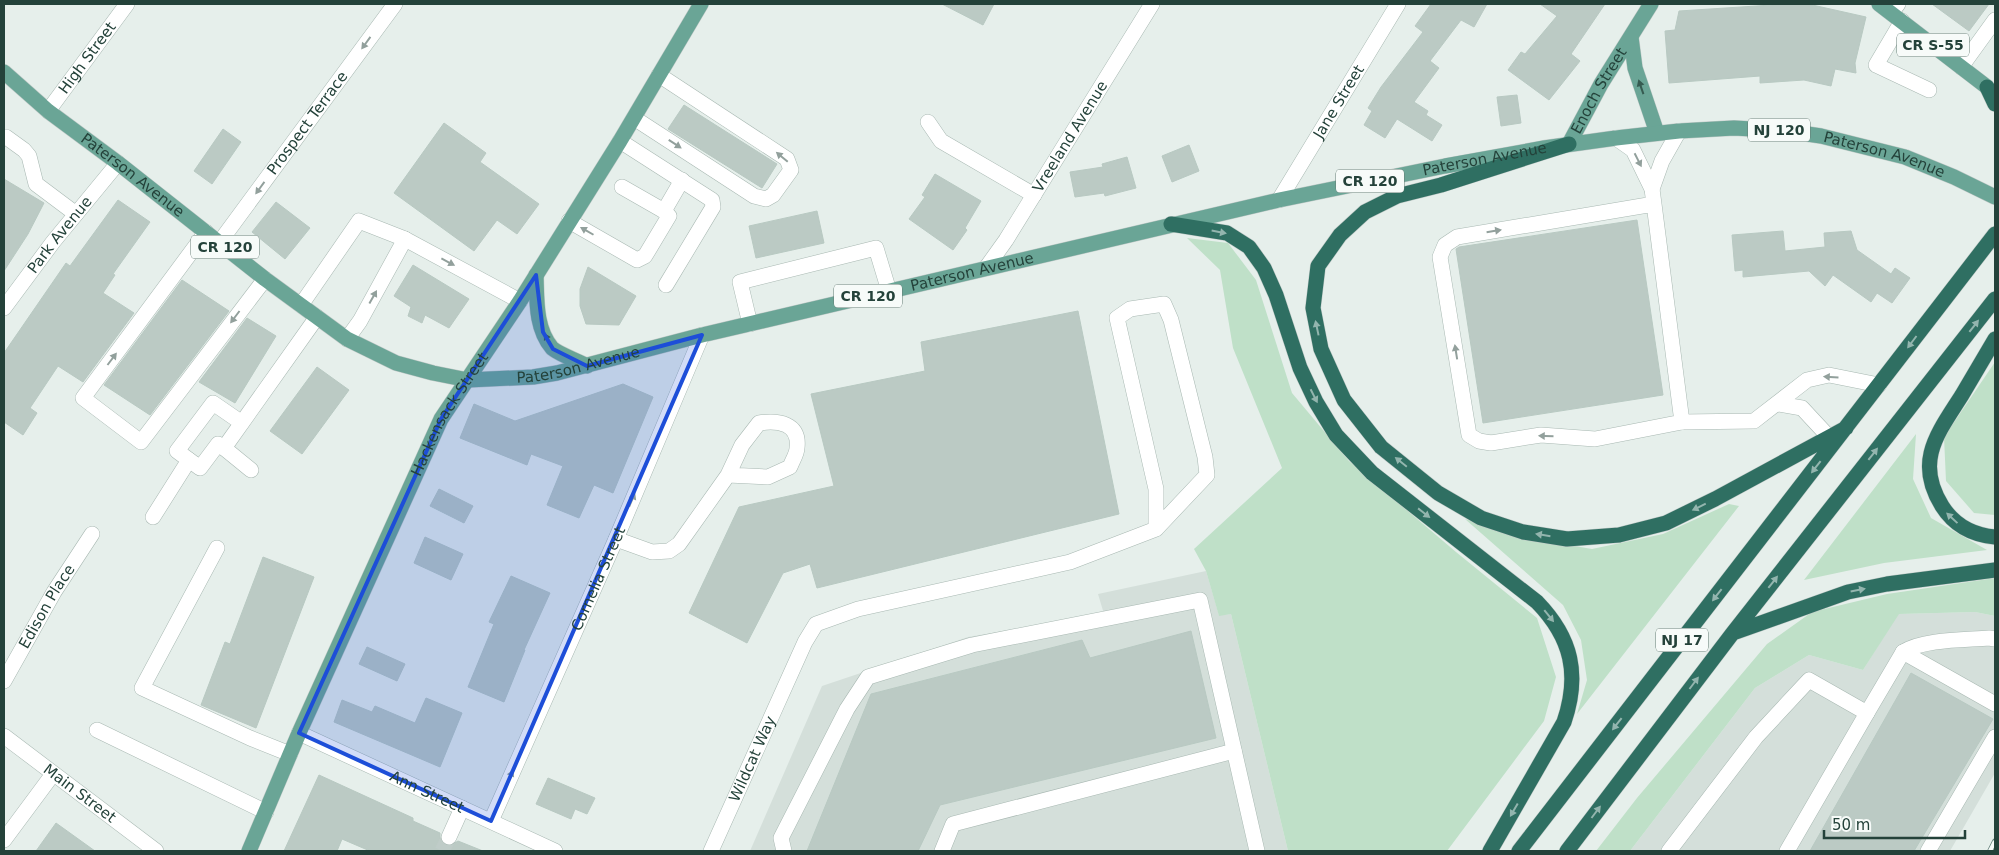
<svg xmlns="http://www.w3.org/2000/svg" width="1999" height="855" font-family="'DejaVu Sans',sans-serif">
<rect width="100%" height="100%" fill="#e6efeb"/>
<path fill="#d4dfda" d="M1206,571L1219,615L1231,614L1288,851H750L822,686L968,637L1104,614L1098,594Z
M1975,612L1995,616V773L1950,851H1630L1755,688L1809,655L1863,670L1898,614Z"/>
<path fill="#bfe0c8" d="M1187,238L1228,243L1256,280L1292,393L1349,461L1456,552L1537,618L1556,677L1544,721L1447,851H1288L1231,614L1219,616L1206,571L1194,549L1282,468L1233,348L1220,270Z
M1995,362V515L1974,513L1946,481L1944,437Z
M1916,434L1913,479L1931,518L1987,550L1884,563L1804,580Z
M1729,504L1739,506L1577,714L1587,680L1581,640L1563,605L1465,519L1517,536L1592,549L1663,534Z
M1995,578V616L1975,612L1899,614L1863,670L1809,655L1755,688L1630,851H1596L1637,798L1767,644L1812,612L1887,594Z"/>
<path fill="#bbcac4" stroke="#b8c9c2" d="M942,4H994L983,25Z
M1431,4H1487L1474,27L1461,20L1430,61L1439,68L1414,102L1428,111L1426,115L1442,125L1432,141L1397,119L1385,138L1364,125L1372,111L1368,108L1381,87L1423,32L1415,26Z
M1540,4H1605L1571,54L1580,61L1549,100L1508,70L1521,52L1525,54L1557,16Z
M1787,4H1808L1866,17L1855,63L1856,73L1835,69L1831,86L1804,80L1760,83V76L1669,83L1665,31L1675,30L1679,11Z
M1932,4H1989L1969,31Z
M1517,95L1521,123L1501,126L1497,97Z
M684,105L777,164L762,188L668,129Z
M444,123L486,153L480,162L539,204L517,234L497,220L474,251L394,193Z
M223,129L241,142L212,184L194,171Z
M1189,145L1199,171L1172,182L1162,156Z
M1127,157L1136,188L1105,196L1104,193L1075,197L1070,172L1103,167L1102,164Z
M935,174L981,201L965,228L967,230L953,250L909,219L925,197L922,195Z
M4,179L44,203L28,234L4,271Z
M118,200L150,222L113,274L115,275L103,293L134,313L83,382L58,366L30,408L37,413L23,435L4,422V353L66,263L70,266Z
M276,202L310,228L285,259L252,232Z
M817,211L824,243L756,258L749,226Z
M1637,220L1663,395L1483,423L1456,249L1459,247Z
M1783,231L1785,251L1825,247L1824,233L1851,231L1857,250L1891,274L1895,268L1910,278L1892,303L1877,293L1871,302L1833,275L1825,286L1809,271L1743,277V270L1735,271L1732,235Z
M413,265L469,299L449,328L425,315L422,323L408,316L411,307L394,296Z
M588,267L636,296L619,325L586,324L580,306V289Z
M182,280L229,311L150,415L104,385Z
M1078,311L1119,514L817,588L810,564L783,573L747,643L689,613L739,507L834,486L811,394L925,371L921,342Z
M247,318L276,336L235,403L199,382Z
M317,367L349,390L302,454L270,431Z
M623,384L653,397L613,493L594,485L579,518L547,505L563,466L531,454L527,465L460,438L474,404L515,421Z
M439,489L473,506L464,523L430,506Z
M425,537L463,554L451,580L414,563Z
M263,557L314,577L256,728L201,705L225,642L230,644Z
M511,576L550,593L524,650H525L504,702L468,687L494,624L489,622Z
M1191,631L1216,738L940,805L918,851H807L871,694L1082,640L1090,658Z
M367,647L405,664L397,681L359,664Z
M1911,673L1993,719L1914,851H1810Z
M426,698L462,713L440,767L334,722L342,700L372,712L375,706L415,723Z
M319,775L413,818V821L440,833V838L445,845L450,846L458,841L483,851H370L342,839L337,851H284Z
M548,778L595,798L587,814L575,809L571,819L536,804Z
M56,823L95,851H36Z"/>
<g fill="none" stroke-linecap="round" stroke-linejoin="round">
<path stroke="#bfccc8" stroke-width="15" stroke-dasharray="15 8" stroke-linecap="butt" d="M442,851L449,837"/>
<g stroke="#a8b8b2" stroke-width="16">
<g id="minor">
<path d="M1891,13L1898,4"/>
<path d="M1902,21L1876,65L1929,90"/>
<path d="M1961,67L1995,20"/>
<path id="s1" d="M48,111L127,4"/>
<path d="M634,118L754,196L766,199L773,195L791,170L787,159L659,75"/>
<path d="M928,122L941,141L1034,195"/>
<path d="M6,137L24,150L29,156L36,184L76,214"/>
<path d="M1616,138L1633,150L1652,189L1654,204L1682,422L1595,439L1541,435L1491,443L1479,441L1469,435L1440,257L1445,245L1457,237L1654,204"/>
<path d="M620,141L712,200L713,207L666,285"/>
<path d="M1652,189L1662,161L1679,131"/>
<path id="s2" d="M1279,200L1398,4"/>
<path d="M664,211L682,180"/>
<path d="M569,221L637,260L645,256L669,216L664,211L622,187"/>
<path d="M206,232L83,398L141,442L265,279"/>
<path d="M405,239L520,301"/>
<path id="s3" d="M219,243L395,4"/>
<path id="s4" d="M986,268L1006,240L1152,4"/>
<path d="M301,305L359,221L405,239L360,321L347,339"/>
<path id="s5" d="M4,308L53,242L118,163"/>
<path d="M750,324L740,282L876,248L889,291"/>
<path d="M1778,404L1802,408L1828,436"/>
<path d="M1682,422L1754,421L1807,380L1829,375L1879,385"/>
<path d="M242,423L213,403L177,451L200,468L218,444L224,448L317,317"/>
<path d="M224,448L251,470"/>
<path d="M153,517L189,460"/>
<path d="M616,539L652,552L669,551L679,544L728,475L742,445L759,423C778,420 800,423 797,448C797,454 792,461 790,467L768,477L728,475"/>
<path d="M217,548L142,688L250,738L290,754"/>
<path d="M1903,652L1995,704"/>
<path id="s6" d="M4,681L54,592L92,534"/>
<path d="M97,730L266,812"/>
<path id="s7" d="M299,733L555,851"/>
<path id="s8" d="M4,736L156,851"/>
<path id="s9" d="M491,821L616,539L702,335"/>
<path d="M449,837L462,808"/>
<path d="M4,840L53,774"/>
<path id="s10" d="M711,851L805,642L816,624L858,609L1070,562L1156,529V489L1117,318L1130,309L1164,304L1171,320L1205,457L1207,475L1156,529"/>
<path d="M784,851L781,838L847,709L868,677L972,645L1200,600L1257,851"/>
<path d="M942,851L953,824L1234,751"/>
<path d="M1669,851L1756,737L1809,680L1867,713L1903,652C1923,639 1965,640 1989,638L1995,639"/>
<path d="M1787,851L1867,713"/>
<path d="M1928,851L1995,737"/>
</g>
</g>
<g stroke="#c2cac8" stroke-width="16">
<g id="major">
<path d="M1879,4L1987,87"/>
<path d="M1631,37L1635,68L1657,133"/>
<path id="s11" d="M4,72L48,111L118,163L265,279L347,339L396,363L433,373L468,380L533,377L557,373L702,335L1279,200L1445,166L1544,148L1616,138L1679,131L1734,128L1787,131L1821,136L1905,157L1954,177L1995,197"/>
<path id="s12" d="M1569,144L1601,84L1651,4"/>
<path d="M536,275C537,299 535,328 552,348C558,354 579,361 587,366"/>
<path id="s13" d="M249,851L299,733L441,419L520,301L620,141L701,4"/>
</g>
</g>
<g stroke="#c2cac8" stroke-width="16">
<path id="highway" d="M1987,87L1995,104
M1569,144L1441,185L1397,196L1365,212L1340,235L1318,266L1313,308L1321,349L1344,400L1381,447L1438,493L1481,518L1523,532L1567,539L1619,535L1666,523L1715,499L1846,428
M1171,224L1227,233L1249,247L1264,268L1276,295L1300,368L1316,402L1336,435L1372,473L1537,602C1572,638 1580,675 1564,722L1490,851
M1995,339C1984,358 1973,376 1962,395C1938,433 1914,461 1942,506C1954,525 1973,535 1995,537
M1733,633L1848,592L1887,584L1995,570
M1519,851L1995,234
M1567,851L1732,634L1995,299"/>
</g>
<use href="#minor" stroke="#fff" stroke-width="15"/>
<use href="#major" stroke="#6aa596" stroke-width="15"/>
<use href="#highway" stroke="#2f6f62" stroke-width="15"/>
<g stroke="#5f7d75" stroke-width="5.5">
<path id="rail" d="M1990,851L1995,841"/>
</g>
<use href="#rail" stroke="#f7fbf9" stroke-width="4" stroke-dasharray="11" stroke-linecap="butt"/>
</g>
<defs><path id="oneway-solid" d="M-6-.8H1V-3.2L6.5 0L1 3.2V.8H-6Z" transform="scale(1.25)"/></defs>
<g fill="#92a09c">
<use href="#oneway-solid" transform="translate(366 43) rotate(126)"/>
<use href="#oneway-solid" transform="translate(675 144) rotate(33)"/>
<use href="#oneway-solid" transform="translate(782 157) rotate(-140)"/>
<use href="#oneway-solid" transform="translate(1638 160) rotate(63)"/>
<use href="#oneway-solid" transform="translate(260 188) rotate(126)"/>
<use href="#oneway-solid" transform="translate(587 231) rotate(-150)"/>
<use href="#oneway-solid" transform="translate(1494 231) rotate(-9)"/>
<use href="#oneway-solid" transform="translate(448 262) rotate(28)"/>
<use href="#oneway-solid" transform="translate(373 297) rotate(-61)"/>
<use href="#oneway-solid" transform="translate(235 317) rotate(127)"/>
<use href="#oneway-solid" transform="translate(1456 352) rotate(-99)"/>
<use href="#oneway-solid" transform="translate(112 359) rotate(-53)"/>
<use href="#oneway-solid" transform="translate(1831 377) rotate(-177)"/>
<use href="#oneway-solid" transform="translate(1546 436) rotate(-179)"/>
<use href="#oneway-solid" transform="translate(632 500) rotate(-67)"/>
<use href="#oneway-solid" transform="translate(510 777) rotate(-66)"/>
</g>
<g fill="#365b51">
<use href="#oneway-solid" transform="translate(1641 87) rotate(-109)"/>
<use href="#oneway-solid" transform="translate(548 340) rotate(-120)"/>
</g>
<g fill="#93b5ae">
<use href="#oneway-solid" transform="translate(1219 232) rotate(11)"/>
<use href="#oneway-solid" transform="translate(1974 326) rotate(-52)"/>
<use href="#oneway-solid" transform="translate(1317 328) rotate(-102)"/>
<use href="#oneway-solid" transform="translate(1912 342) rotate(127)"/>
<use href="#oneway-solid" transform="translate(1314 396) rotate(63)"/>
<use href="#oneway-solid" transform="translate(1873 454) rotate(-52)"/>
<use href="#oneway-solid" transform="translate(1401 462) rotate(-141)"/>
<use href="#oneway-solid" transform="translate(1816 467) rotate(128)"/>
<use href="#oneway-solid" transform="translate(1699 507) rotate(154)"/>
<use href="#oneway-solid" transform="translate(1424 513) rotate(38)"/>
<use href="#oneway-solid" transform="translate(1952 518) rotate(-137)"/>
<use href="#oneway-solid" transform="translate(1543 535) rotate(-171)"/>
<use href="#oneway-solid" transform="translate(1773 582) rotate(-52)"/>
<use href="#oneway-solid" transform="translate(1858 590) rotate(-11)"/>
<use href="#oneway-solid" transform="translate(1717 595) rotate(128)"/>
<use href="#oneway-solid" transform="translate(1549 616) rotate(51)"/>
<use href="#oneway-solid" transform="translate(1694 683) rotate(-53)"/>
<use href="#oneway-solid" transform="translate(1617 724) rotate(128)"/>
<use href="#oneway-solid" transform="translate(1514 810) rotate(120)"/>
<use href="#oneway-solid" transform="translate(1596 812) rotate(-53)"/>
</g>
<path fill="#1d4ed8" fill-opacity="0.2" stroke="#1d4ed8" stroke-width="4" stroke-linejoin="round" d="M536,275L543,332L553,349L587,366L702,335L491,821L299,733L441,419Z"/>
<g text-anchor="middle" stroke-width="5" stroke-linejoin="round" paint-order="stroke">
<g fill="#f7fbf9" stroke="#637a73" stroke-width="1">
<rect x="1897" y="33.5" width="72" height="23" rx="4"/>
<rect x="1748" y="118.5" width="62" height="23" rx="4"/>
<rect x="1336" y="169.5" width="68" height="23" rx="4"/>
<rect x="191" y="235.5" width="68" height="23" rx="4"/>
<rect x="834" y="284.5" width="68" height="23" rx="4"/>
<rect x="1656" y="628.5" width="52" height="23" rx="4"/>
</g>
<g font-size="14" font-weight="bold" fill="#24423a">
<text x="1933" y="50">CR S-55</text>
<text x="1779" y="135">NJ 120</text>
<text x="1370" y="186">CR 120</text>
<text x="225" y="252">CR 120</text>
<text x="868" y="301">CR 120</text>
<text x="1682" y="645">NJ 17</text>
</g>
<g font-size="15" fill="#24423a" stroke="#f7fbf9">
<text dy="5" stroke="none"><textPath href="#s1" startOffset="66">High Street</textPath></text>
<text dy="5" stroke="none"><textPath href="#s12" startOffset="61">Enoch Street</textPath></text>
<text dy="5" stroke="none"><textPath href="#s2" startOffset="115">Jane Street</textPath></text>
<text dy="5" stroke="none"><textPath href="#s3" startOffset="149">Prospect Terrace</textPath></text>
<text dy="5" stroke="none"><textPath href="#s4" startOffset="156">Vreeland Avenue</textPath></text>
<text dy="5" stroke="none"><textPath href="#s11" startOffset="2010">Paterson Avenue</textPath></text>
<text dy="5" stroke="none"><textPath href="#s11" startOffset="1605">Paterson Avenue</textPath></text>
<text dy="5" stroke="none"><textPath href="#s11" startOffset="165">Paterson Avenue</textPath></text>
<text dy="5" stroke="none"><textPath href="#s5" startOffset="92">Park Avenue</textPath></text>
<text dy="5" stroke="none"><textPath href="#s11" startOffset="1080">Paterson Avenue</textPath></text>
<text dy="5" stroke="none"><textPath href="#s11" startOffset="675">Paterson Avenue</textPath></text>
<text dy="5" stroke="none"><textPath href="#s13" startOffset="481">Hackensack Street</textPath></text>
<text dy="5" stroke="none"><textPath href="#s9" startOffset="265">Cornelia Street</textPath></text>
<text dy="5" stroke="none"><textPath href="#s6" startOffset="86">Edison Place</textPath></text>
<text dy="5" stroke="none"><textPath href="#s10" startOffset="101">Wildcat Way</textPath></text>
<text dy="5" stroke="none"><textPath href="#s7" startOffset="141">Ann Street</textPath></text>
<text dy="5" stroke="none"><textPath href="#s8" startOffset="95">Main Street</textPath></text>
</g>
</g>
<rect width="1999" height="855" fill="none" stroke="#24423a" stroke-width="10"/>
<path d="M1824 830v8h141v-8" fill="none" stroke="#24423a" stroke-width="2.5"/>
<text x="1832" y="830" font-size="15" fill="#24423a" stroke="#f7fbf9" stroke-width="4" paint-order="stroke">50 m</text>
</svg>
